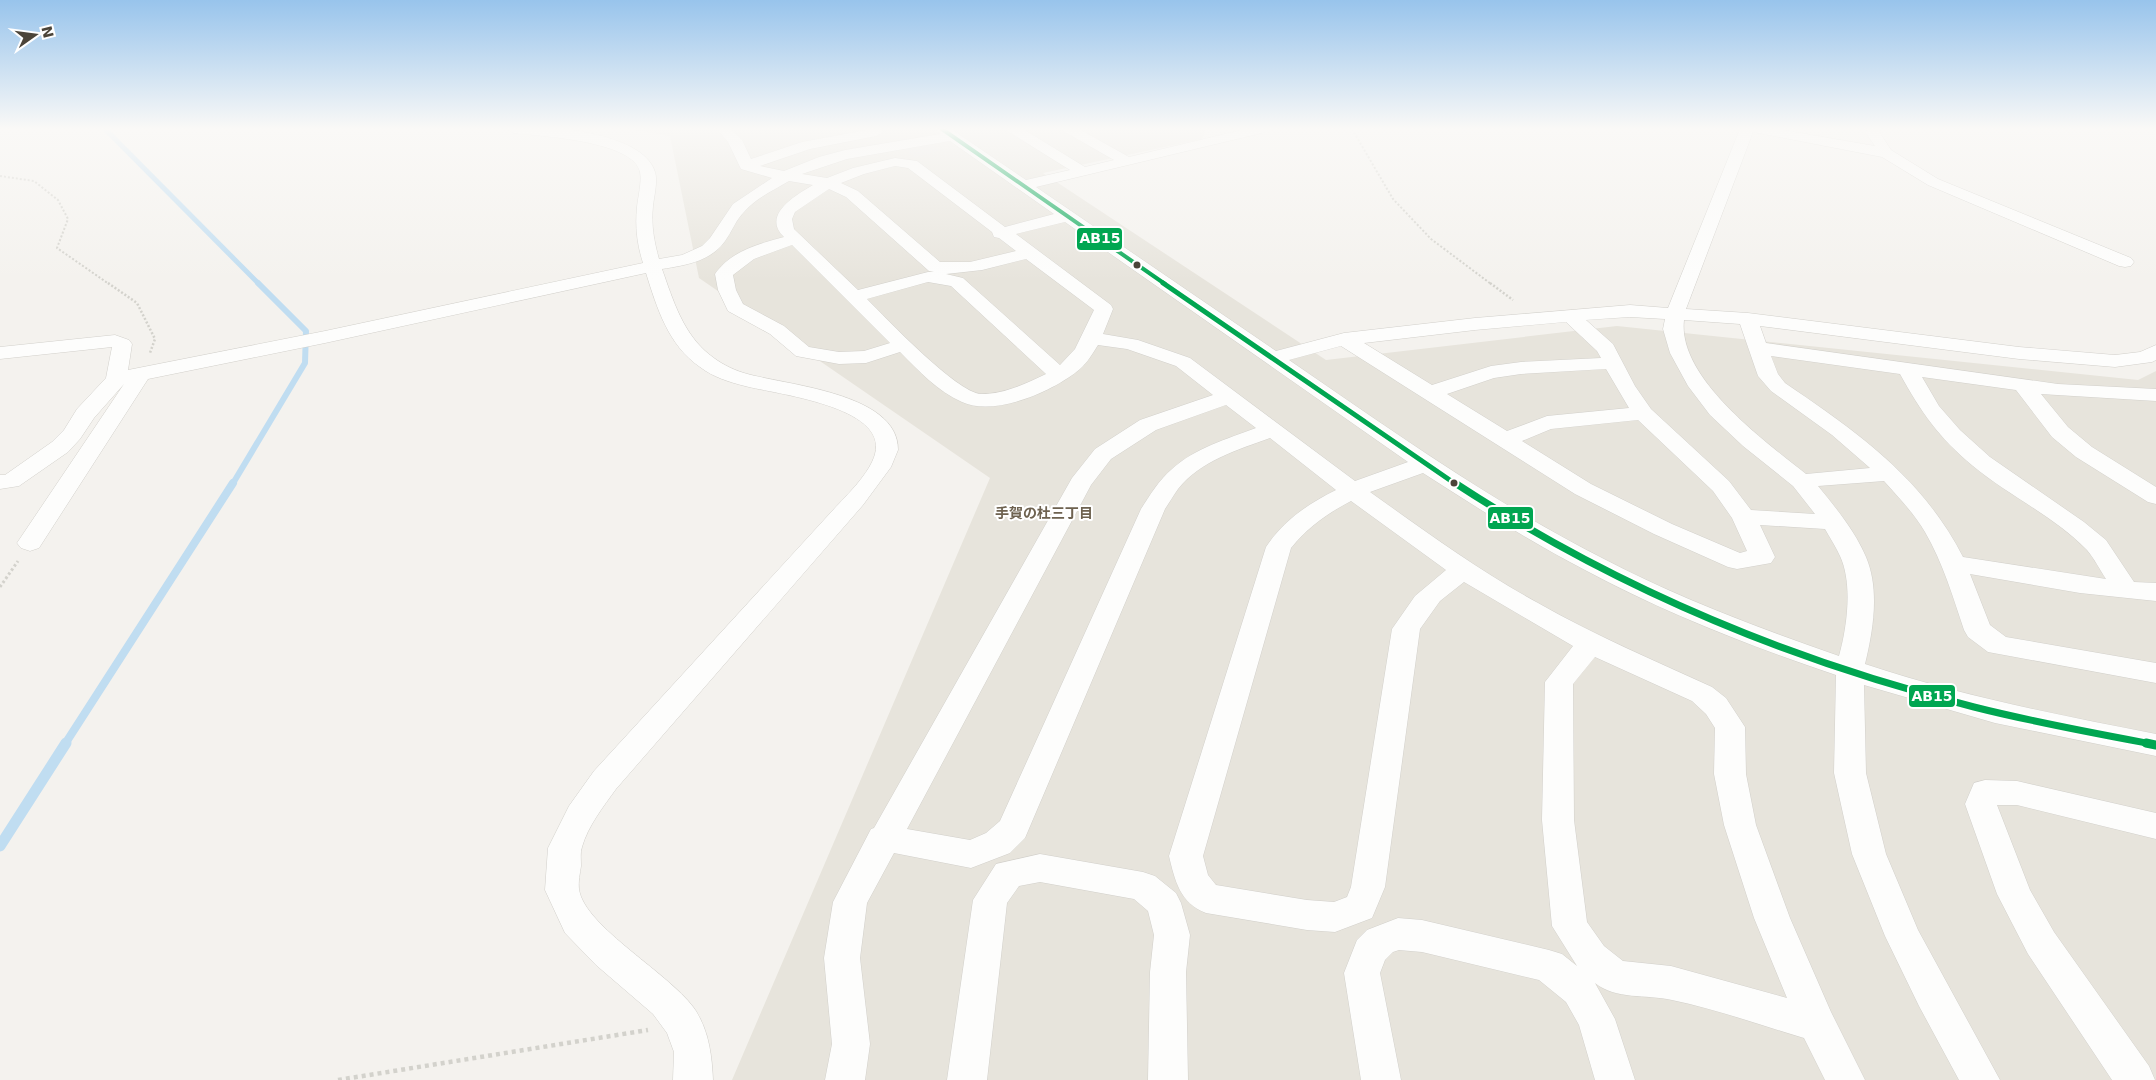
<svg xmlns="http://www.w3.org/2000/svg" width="2156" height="1080" font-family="'DejaVu Sans','Noto Sans JP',sans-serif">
<rect width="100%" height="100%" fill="#f4f2ee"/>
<path fill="#e7e4dc" d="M628,129H1206L1202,139L1043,173L1326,360L1617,326L2138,380L2156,371V1080H732L990,478L699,278L670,136Z"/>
<path fill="#e6e3df" d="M929,143L942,151L915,157L903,148Z"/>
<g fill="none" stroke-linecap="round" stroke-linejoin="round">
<path stroke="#c0ddf1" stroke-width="5" d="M105,129L259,284"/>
<path stroke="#c0ddf1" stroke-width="6" d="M232,485L305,363L306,331L258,283"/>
<path stroke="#c0ddf1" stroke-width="8" d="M65,744L233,483"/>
<path stroke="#c0ddf1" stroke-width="11" d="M0,846L66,743"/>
<g stroke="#d2d0cb" stroke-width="1">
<path id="minor" d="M507,129C541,124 643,131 655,172C658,181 654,197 653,206C651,225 654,241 659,259L682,255L702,246L710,238L733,204L772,178L741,169L728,142L717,129H731L742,140L751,159L802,142L872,129H881L883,132L876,136L810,149L760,166L784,171L819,157L845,150L940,134L935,129H951L1026,180L1070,170L1009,132L1007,129H1023L1085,167L1114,160L1065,132L1063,129H1079L1129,157L1246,129H1268L1266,132L1036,187L1276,351L1344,333L1475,318L1630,305L1668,308L1740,129H1777L1875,146L1866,133L1867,129H1881L1880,133L1891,150L1938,179L2131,258L2134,262L2131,266L2125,267L2119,266L1928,185L1882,157L1753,132L1686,309L1748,313L2019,347L2115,355L2140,352L2156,345V360L2152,362L2115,367L2019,359L1760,326L1766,343L2058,384L2156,389V401L2041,394L2068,427L2092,447L2156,487V504L2148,502L2076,457L2052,437L2016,390L1922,377L1939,406L1960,430L1990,457L2084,522L2106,540L2134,582L2156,583V601L2080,593L1970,574L1990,625L2006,637L2156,663V683L1988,652L1968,637L1964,630C1953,597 1943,563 1925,532C1914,513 1898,497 1884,481L1818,486C1836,508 1855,531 1866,557C1880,590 1873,631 1865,664C1961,696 2058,715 2156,734V756L1995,723L1864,685L1866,773L1886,854L1918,930L2000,1080H1959L1919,1006L1885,936L1852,854L1834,773L1836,675C1750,646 1665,613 1585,570C1529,541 1476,507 1423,473L1370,492C1425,531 1479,571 1538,603C1594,635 1653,660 1712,687L1726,698L1745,727L1746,774L1756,825L1790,918L1831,1012L1865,1080H1825L1804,1038C1760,1025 1716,1009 1672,1000C1646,994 1616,1000 1595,983L1615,1019L1635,1080H1595L1579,1025L1566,1002L1539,980L1422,952L1399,950L1393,952L1385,960L1380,973L1401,1080H1361L1344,973L1357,940L1367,930L1398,918L1422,920L1549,950L1562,954L1577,966L1552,926L1542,820L1545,682L1573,646L1464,582L1440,601L1420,629L1385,887L1372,918L1335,932L1307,930L1206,913C1180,903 1175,881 1169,856L1266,547C1284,520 1308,504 1336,490L1270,438C1237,450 1200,461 1178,489C1173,496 1169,503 1165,509L1025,838L1010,853L971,868L894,853L867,903L860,958L870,1044L865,1080H825L832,1044L824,958L833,902L871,829L874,828L1072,478L1095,449L1140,420L1213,395L1176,366L1127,349L1098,345C1093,353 1087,363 1080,369C1054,391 995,417 962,402C937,391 919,371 900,352L866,363L839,364L796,356L770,334L728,311L718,290L715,274C731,251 758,244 784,237C761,215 796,195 813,185L789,181C774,190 756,198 744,212C736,220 733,229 727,238C713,261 687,265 662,269C673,300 683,334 710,355C720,363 731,369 744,373C783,385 899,392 898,450L891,467L863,505L616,789C603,807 588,826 582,847C580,853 581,860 581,866C580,873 578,882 579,889C584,927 673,975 696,1011C709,1032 712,1056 713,1080H673L674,1052L667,1033L653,1014L596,965L565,933L545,890L548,848L569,806L594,771L834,509C847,495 870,473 875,454C888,406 775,394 745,386C729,382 713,377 700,367C668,345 657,308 646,273L325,343L148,379L39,548L30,551L21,548L17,543L124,384L94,418L80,439L68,452L19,486L0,489V475H5L52,442L64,430L77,409L106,378L112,347L0,359V347L115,335L129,340L132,344L128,370L325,331L643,263C637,244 635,227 637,207C638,197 642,182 640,172C634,141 540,136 514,133ZM950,141L1054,214L1005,227L917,161L895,158L853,168L827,178L802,174L847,159ZM895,166L908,168L992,232L994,237L999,238L1016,251L970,262H940L858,191L841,183L864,174ZM829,189L846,197L929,271L934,272H928L858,290L794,229L792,219L795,212ZM1065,222L1408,462L1355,481L1190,358L1138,340L1103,334L1113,309L1111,305L1016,234ZM792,245L890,343L864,351L839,352L809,347L784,326L743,304L736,290L733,275L754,259ZM1026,259L1094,310L1075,349L1060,365L963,278L946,274L982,270ZM928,282L951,286L1046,374C1025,384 1004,394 981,394C957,393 886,318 867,299ZM1630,317L1665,319L1663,329L1670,353L1688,386L1710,415L1743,446L1793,486L1815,514L1751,510L1729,481L1651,409L1635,386L1613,344L1586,320ZM1684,320L1740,324L1758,376L1771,391L1832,435L1870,468L1806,474C1766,442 1677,378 1684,320ZM1566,322L1597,351L1601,358L1521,362L1491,366L1432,385L1364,343L1475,330ZM1341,346L1575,494L1654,534L1728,567L1737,569L1771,563L1775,557L1760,525L1825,529C1830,538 1836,547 1840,556C1853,584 1847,627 1839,656C1759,628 1678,598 1602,558C1492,502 1391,430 1289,360ZM1771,356L1900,374C1921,412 1939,438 1973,466C2009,496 2054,516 2087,550C2094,558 2100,570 2106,579L1963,557C1922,477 1857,432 1785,383L1778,374ZM1606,369L1629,408L1547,416L1507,431L1447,394L1494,378L1521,374ZM1226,405L1256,428C1227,439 1195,448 1172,469C1159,480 1150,495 1141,509L1000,821L986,833L970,840L907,829L1091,485L1111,459L1156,430ZM1638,420L1713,491L1732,518L1747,551L1740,553L1672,524L1591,484L1522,441L1551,429ZM1351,501L1446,570L1415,596L1392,629L1351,887L1347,897L1334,902L1307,900L1216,885L1208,875L1203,856L1291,548C1308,527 1328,513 1351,501ZM1595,657L1692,701L1706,714L1715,728L1714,774L1724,825L1754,918L1787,998L1671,966L1623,961L1604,946L1587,922L1574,820L1573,684Z
M1985,780L2017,781L2156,813V839L2017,805H1997L2030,890L2054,932L2149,1066L2155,1080H2112L2028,954L1997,894L1965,804L1974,783Z
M1040,854L1143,872L1155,876L1176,893L1181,903L1190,935L1186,972L1188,1080H1148L1150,972L1154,935L1148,911L1134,899L1040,882L1019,886L1007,903L987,1080H947L973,900L996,864Z"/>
</g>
<path stroke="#d3d2cc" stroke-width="2" stroke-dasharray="2 2" stroke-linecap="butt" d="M1352,129L1393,199L1431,239L1491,284
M0,176L34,181L58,200L68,219L57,248L109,284"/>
<path stroke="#d3d2cc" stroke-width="2.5" stroke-dasharray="2 2" stroke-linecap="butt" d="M108,283L137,303L155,339L150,353
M1490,283L1513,300"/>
<path stroke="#d3d2cc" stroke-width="3" stroke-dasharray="2.5 2.5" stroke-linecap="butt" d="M0,587L18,561"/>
<path stroke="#d3d2cc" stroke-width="4.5" stroke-dasharray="4 4" stroke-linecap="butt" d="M338,1080L648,1030"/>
<use href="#minor" fill="#fdfdfc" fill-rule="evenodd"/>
<g stroke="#fff" stroke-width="6">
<path id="bus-1-far3" d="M942,129L1165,284"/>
</g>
<g stroke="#fff" stroke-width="8">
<path id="bus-1-far2" d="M1163,283L1457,485"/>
</g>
<g stroke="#fff" stroke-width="11">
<path id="bus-1-far1" d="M1455,483C1614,587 1791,661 1974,707C2033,722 2093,733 2152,744"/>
</g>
<g stroke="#fff" stroke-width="12">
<path id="bus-1" d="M2146,743L2156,745"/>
</g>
<use href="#bus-1-far3" stroke="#00a651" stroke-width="4"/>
<use href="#bus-1-far2" stroke="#00a651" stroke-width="5"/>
<use href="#bus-1-far1" stroke="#00a651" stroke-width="7"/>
<use href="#bus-1" stroke="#00a651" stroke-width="9"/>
</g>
<linearGradient id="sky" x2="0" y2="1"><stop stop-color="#98c4ec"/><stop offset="0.46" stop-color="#faf9f7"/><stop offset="1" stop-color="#faf9f7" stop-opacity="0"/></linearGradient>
<rect width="2156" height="280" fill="url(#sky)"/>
<g fill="#4b4439" stroke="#fff" stroke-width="2">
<circle cx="1137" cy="265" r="4.5"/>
<circle cx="1454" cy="483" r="4.5"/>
</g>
<g text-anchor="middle" stroke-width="4" stroke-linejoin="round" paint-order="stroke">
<g font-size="14" font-weight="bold" fill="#6e6250" stroke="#fff">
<text x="1044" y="518">手賀の杜三丁目</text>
</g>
</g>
<g stroke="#fff" stroke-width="2">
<rect x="1076" y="227" width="47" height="24" rx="5" fill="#00a651"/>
<rect x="1487" y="506" width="47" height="24" rx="5" fill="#00a651"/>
<rect x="1908" y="684" width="48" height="24" rx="5" fill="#00a651"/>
</g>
<g font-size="14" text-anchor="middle" font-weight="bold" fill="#fff">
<text x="1100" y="243">AB15</text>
<text x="1510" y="523">AB15</text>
<text x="1932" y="701">AB15</text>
</g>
<g transform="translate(35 35) rotate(76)" stroke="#ffffff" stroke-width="4" paint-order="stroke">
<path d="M0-4L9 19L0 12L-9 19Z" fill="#4b4439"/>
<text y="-8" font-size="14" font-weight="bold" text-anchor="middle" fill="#4b4439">N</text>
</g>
</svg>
